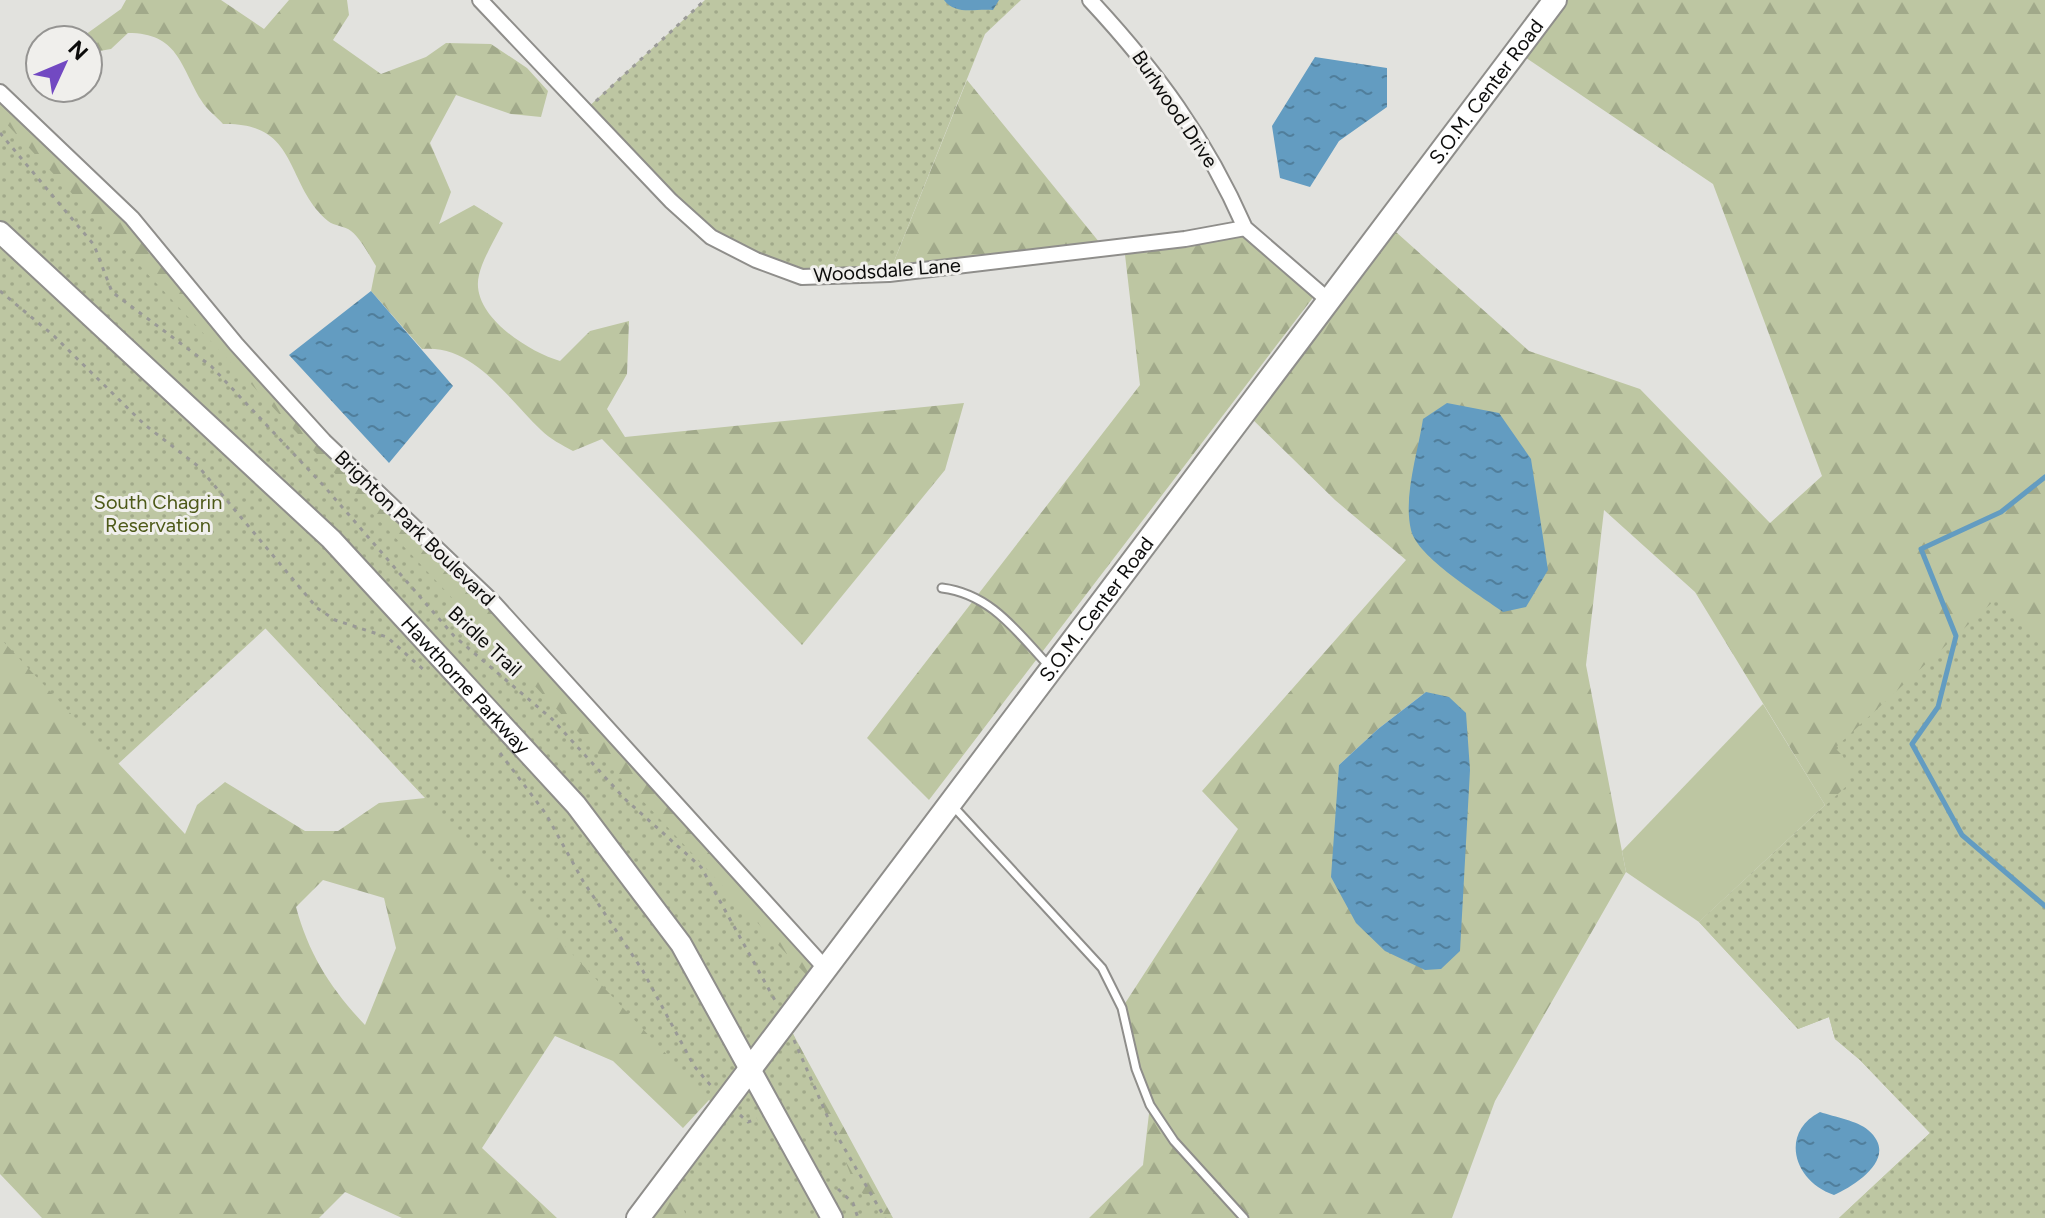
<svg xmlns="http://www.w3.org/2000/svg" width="2045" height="1218" font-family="Figtree,sans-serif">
<defs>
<pattern id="forest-firs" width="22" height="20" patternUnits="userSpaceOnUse" patternTransform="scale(2)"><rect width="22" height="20" fill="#bdc6a2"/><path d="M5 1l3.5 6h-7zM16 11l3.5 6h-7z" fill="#a1a98a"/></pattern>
<pattern id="park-dots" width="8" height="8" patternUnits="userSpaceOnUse" patternTransform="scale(2)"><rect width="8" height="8" fill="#bdc6a2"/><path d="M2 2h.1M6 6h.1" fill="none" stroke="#a1a98a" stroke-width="1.8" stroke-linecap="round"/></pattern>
<pattern id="water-ripples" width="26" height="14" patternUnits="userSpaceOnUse" patternTransform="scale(2)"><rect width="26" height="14" fill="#639cc1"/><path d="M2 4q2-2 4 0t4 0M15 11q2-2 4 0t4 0" fill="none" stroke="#507e9b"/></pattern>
</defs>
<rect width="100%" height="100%" fill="#e2e2de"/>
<path fill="#bdc6a2" d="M1763,704L1825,805L1699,922L1626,872L1622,851Z"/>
<path fill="url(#forest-firs)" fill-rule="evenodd" d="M126,0H221L264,29L289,0H347L349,15L333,40L381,74L426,57L446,43L491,44L527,68L548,91L541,117L511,114L456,95L430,143L451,192L439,224L474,205L503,223C495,239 483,258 479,275C469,314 528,352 560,361L590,331L629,321L627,374L607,409L625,437L964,403L945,470L802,645L602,439L573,451C562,445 550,439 541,430C507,398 474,344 422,349L371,291L376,266C369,255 361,239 351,231C345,226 334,226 328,221C284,184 300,122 223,124C216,116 206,109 201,100C180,65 178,33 128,33L111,49L88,53V40H78L121,9Z
M1555,0H2045V1218H1839L1930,1133L1860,1060L1835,1039L1829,1017L1798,1029L1699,922L1825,805L1695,592L1604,510L1586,665L1626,872L1495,1101L1452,1218H1089L1143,1165L1150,1105L1122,1008L1238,829L1202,791L1406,560L1335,500L1244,411L1387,224L1529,351L1640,389L1770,523L1822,476L1713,184L1516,51ZM1426,692L1338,807L1339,765L1378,729Z
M967,80L1104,248L889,274Z
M0,92L77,164L236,344L454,561L826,969L786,1021L893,1218H638L720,1110L709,1100L683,1128L613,1061L555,1036L482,1148L557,1218H402L345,1192L319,1218H42L0,1174ZM265,628L425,798L379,803L338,831H305L225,782L197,805L185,834L118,763ZM323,880L384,898L396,948L365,1025C331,989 309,955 296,907Z
M1245,228L1318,291L929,800L867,738L1140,385L1124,246Z"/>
<path fill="url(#park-dots)" d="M705,0H1021L985,34L889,274L802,277L711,237L585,110Z
M0,117L814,983L787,1019L855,1185L885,1218H687L670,1174L718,1109L266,628L118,764L0,638Z
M1997,598L2045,650V1218H1839L1930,1133L1860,1060L1835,1039L1829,1017L1798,1029L1699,922L1851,782L1843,756L1835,748Z"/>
<path fill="url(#water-ripples)" d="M944,0H999L993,10C976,8 956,16 944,0Z
M1315,57L1387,68V107L1339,141L1310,187L1280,178L1272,126Z
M371,291L453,386L389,463L289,355Z
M1447,403L1499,413L1531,459L1548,570L1526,607L1503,612C1480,595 1417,557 1411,530C1403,497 1418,452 1423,419Z
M1426,692L1449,697L1466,713L1470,770L1460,951L1441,969L1425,970L1385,951L1356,923L1331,877L1339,765L1378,729Z
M1820,1112C1835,1117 1858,1121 1868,1130C1900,1157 1856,1185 1834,1195C1794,1182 1779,1133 1820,1112Z"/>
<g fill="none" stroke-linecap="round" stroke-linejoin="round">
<path stroke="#639cc1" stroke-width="5" d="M2045,477L2001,512L1921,549L1956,636L1938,707L1912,744L1962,835L2045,906"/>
<g stroke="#8f8e8b" stroke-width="11">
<path id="lane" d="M942,588C991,594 1017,632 1049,666
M952,805L1102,968L1122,1008L1136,1069L1150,1105L1174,1141L1244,1218"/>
</g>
<g stroke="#8f8e8b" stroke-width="18">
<path id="street" d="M480,0L671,201L711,237L756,260L802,277L889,274L1185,239L1245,228L1327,299
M1090,0C1156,71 1206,139 1245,228
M0,92L132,218L236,344L324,441L493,602L826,969"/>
</g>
<g stroke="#8f8e8b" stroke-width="24">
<g id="secondary">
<path id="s1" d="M0,232L331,539L576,805L681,944L832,1218"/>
</g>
</g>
<g stroke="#8f8e8b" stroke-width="26">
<g id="primary">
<path id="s2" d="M638,1218L1555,0"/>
</g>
</g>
<path stroke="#999996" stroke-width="3" stroke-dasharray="4 6" stroke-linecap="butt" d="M596,101L705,0
M0,133L94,245L112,292L211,366L323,485L454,636L552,719L625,799L701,867L777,1004
M0,291L54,336L145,425L198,466L317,608L335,620L387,637L425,671
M500,753L546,814L583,881L643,971L694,1066L712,1087
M794,1040L832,1127L885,1218
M740,1115L748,1122L757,1119
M838,1189L853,1203L858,1218"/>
<use href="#lane" stroke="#fff" stroke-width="7"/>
<use href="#street" stroke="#fff" stroke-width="14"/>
<use href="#secondary" stroke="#fff" stroke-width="20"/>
<use href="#primary" stroke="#fff" stroke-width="22"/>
</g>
<g text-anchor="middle" stroke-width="6" stroke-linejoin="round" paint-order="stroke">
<g font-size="20" fill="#0c0c0b" stroke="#f0efec">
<text dy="7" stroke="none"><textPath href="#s2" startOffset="1410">S.O.M. Center Road</textPath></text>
<text transform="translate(1175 109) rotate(56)" y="7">Burlwood Drive</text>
<text transform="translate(887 270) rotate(-4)" y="7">Woodsdale Lane</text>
<text transform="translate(415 528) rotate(44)" y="7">Brighton Park Boulevard</text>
<text dy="7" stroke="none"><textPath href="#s2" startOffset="762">S.O.M. Center Road</textPath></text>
<text transform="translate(485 641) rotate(43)" y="7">Bridle Trail</text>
<text dy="7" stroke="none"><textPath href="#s1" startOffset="650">Hawthorne Parkway</textPath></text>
</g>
<g font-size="20" fill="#4d5918" stroke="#f0efec">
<text x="158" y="509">South Chagrin<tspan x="158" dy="23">Reservation</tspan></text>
</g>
</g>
<g transform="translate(64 64) rotate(46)"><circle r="38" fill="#f0efec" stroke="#959492" stroke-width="2"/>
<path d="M0-6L14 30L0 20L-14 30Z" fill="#7249c2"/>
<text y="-12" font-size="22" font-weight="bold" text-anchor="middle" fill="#0c0c0b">N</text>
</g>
</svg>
